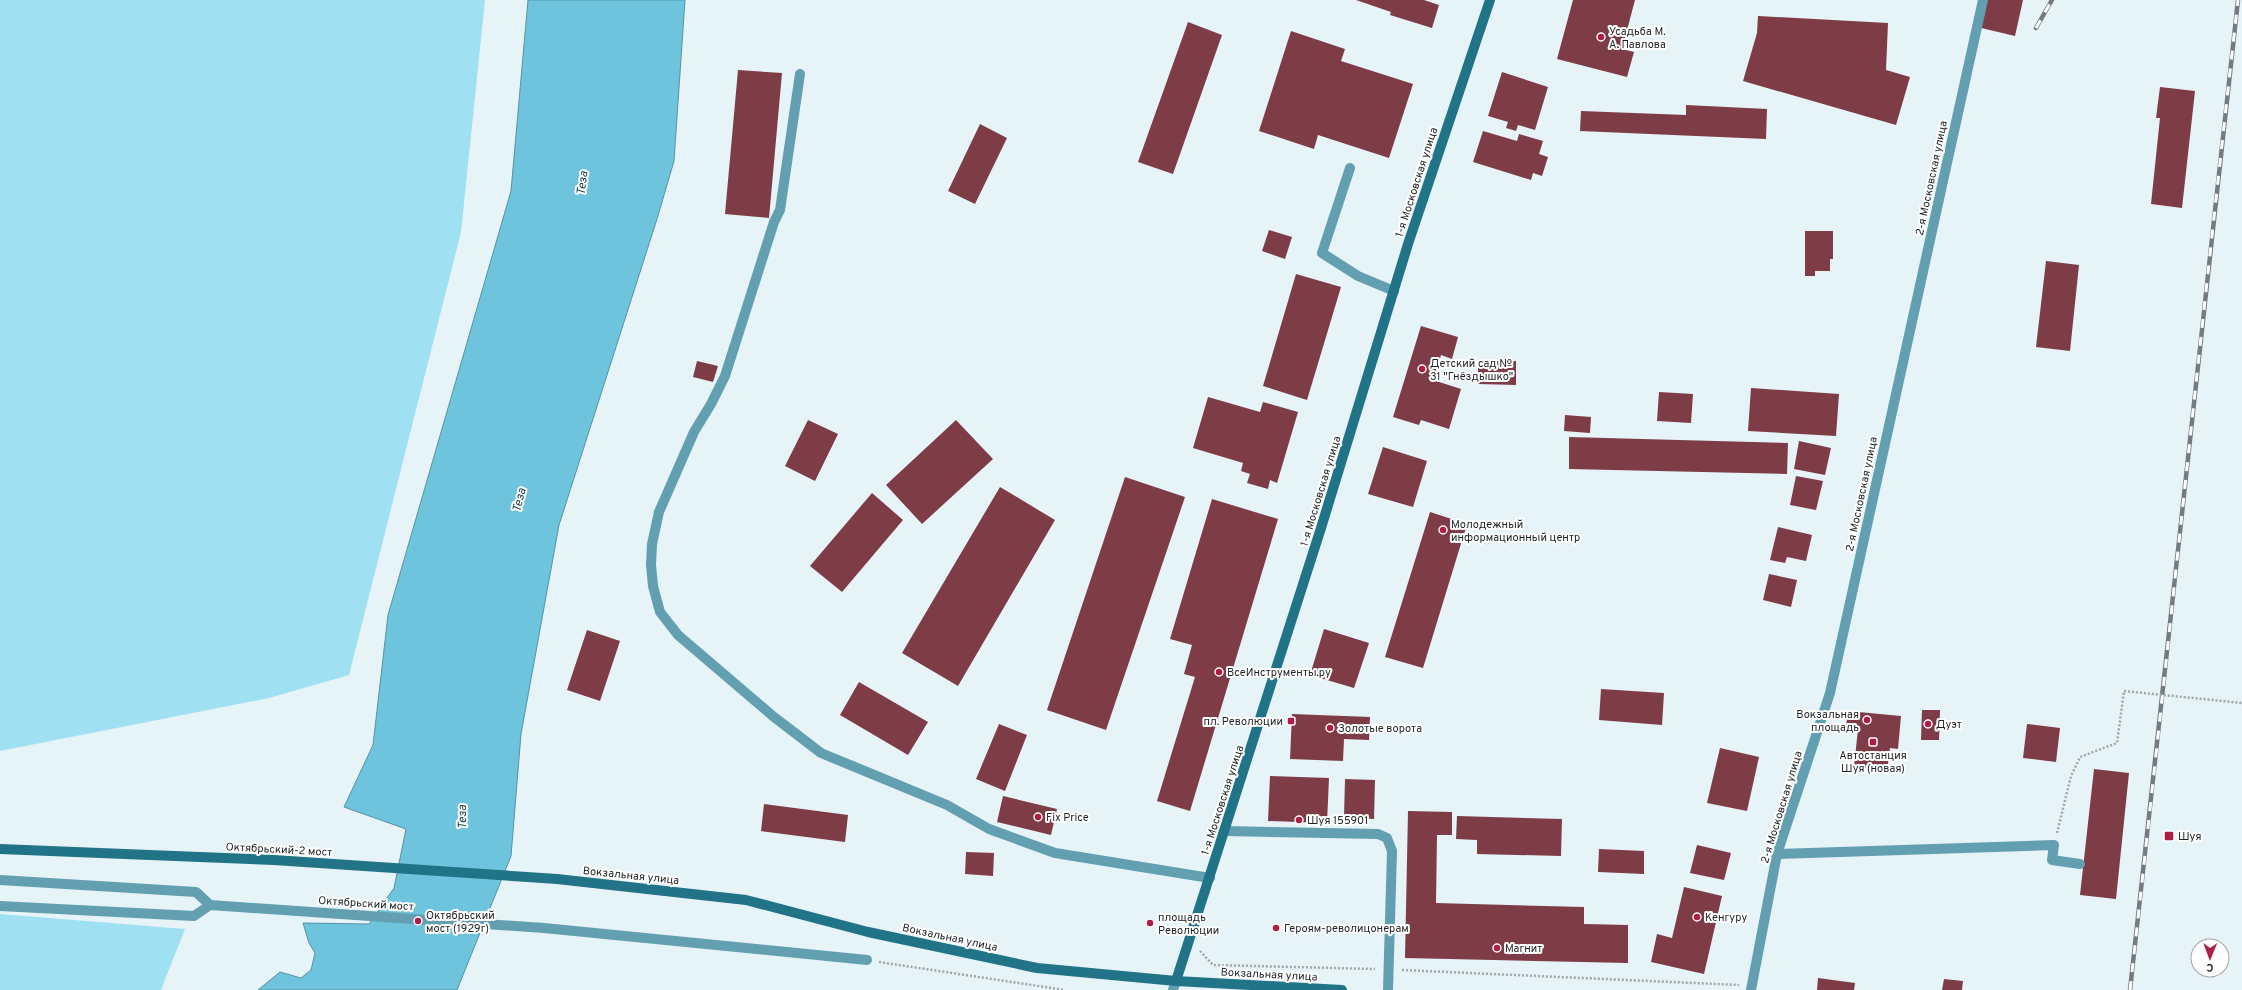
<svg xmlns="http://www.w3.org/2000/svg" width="2242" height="990" font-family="Overpass,sans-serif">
<rect width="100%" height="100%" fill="#e6f3f7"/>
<path fill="#9fe0f3" d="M0,0H485L461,232L349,675L269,698L0,751Z
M0,914L185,929L161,990H0Z"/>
<path fill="#6dc4dc" stroke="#5593a5" d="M528,0H685L674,161L657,219L559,525L521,734L511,856L457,990H258L280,972L301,978L311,970L315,953L309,943L303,923L369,924L394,888L406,829L344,807L373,745L388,615L511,191Z"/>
<path fill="#7d3c46" d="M1356,0H1424L1439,5L1432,28L1390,15L1391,12Z
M1573,0H1635L1622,49L1634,52L1627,77L1557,59Z
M1983,0H2023L2015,36L1977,27Z
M1758,16L1888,23L1886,70L1910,77L1896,125L1743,81L1757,33Z
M1188,22L1222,35L1173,174L1138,162Z
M1291,31L1345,49L1341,61L1413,84L1389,158L1318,135L1314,149L1259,131Z
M738,70L782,73L769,218L725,214Z
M1502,72L1548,87L1535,130L1518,125L1516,131L1506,128L1508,122L1488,116Z
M2160,87L2195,91L2182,208L2151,204L2160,118H2156Z
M1686,105L1767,109L1766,139L1580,131L1581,111L1686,115Z
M980,124L1007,138L975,204L948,191Z
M1483,131L1517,141L1519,134L1543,141L1539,154L1548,157L1542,176L1533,173L1531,180L1473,162Z
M1269,230L1292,237L1285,259L1262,251Z
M1805,231H1833V259H1830V271H1815V276H1805Z
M2046,261L2079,265L2070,351L2036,347Z
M1296,274L1341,287L1307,400L1263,386Z
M1421,326L1458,337L1452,359L1441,355L1433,380L1461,389L1449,429L1421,420L1419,425L1393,417Z
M697,361L718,366L713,382L693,377Z
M1478,361H1516V385L1478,384Z
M1751,388L1839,394L1836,436L1748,431Z
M1659,392L1693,394L1691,423L1657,421Z
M1208,397L1260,412L1263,402L1298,412L1277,483L1270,480L1268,489L1247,483L1250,474L1241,471L1243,463L1193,448Z
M1565,415L1591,417L1590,433L1564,431Z
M808,420L838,434L815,481L785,466Z
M956,420L993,459L922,524L886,485Z
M1569,437L1788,443L1787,474L1569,469Z
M1799,441L1831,448L1825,475L1794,469Z
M1383,447L1427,461L1413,507L1368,494Z
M1796,476L1823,481L1816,510L1790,505Z
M1125,477L1185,497L1106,730L1047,710Z
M1000,487L1055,520L958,686L902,653Z
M872,493L903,520L842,592L810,566Z
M1212,499L1278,519L1190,811L1157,801L1195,677L1184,674L1192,645L1170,639Z
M1430,512L1467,524L1423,668L1385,657Z
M1778,527L1812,535L1806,561L1787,557L1785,563L1770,560Z
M1769,574L1797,580L1791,607L1763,600Z
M1324,629L1369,643L1354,688L1310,675Z
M587,630L620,641L600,701L567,690Z
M859,682L928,722L908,755L840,715Z
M1601,689L1664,693L1662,725L1599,720Z
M1922,710H1940L1939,740H1921Z
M1848,711L1901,716L1898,749L1890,748L1887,771L1854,767L1858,729L1846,727Z
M1292,714L1370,717L1369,740L1344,739L1343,761L1290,759Z
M999,724L1027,735L1005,791L976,779Z
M2027,724L2060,728L2056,762L2023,758Z
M1720,748L1759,757L1747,811L1707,803Z
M2094,769L2129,773L2116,899L2080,895Z
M1270,776L1329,778L1327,823L1268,821Z
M1345,779L1375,780L1374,819L1344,817Z
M1003,796L1057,809L1051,835L997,822Z
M764,804L848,815L845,842L761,831Z
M1408,811L1452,812V835H1437L1436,903L1584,907V924L1628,925V963L1405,958Z
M1457,816L1562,819L1561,856L1477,854V840L1456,839Z
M1697,845L1731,853L1724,880L1690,873Z
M1599,849L1644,851V874L1598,872Z
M966,852L994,853L993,876L965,874Z
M1684,887L1722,896L1704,974L1651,962L1657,934L1672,938Z
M1818,978L1855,983L1854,990H1817Z
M1944,979L1963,981L1962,990H1942Z"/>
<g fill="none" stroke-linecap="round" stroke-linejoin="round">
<path stroke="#9ea7ab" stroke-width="2.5" stroke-dasharray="2 2" stroke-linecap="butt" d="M2057,833L2071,776L2080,757L2117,743L2124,691
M1200,951L1213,965L1375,969
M879,962L1065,990
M1402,970L1739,985"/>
<path stroke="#629fb0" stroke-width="10" d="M800,74L780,210L774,222L725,376L711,404L694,432L659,512L652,544L651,565L653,586L660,612L678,635L774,717L821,753L947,805L989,829L1055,853L1210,878
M1350,168L1322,253L1358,276L1394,291
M1224,831L1378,834L1387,838L1392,851L1388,990
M1777,854L2054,845L2052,860L2080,864"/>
<path stroke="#629fb0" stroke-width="10" d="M0,880L196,892L210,905
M210,905L544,928L867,960
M0,906L194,916L210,905"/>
<path stroke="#629fb0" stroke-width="10" d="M1751,990L1777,854L1830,693L1983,0"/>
<path stroke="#629fb0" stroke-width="10" d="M1173,990L1176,981"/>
<path stroke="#217387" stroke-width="10" d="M0,849L274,860L557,879L746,900L868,932L1037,968L1176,981L1342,990
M1176,981L1321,528L1408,244L1490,0"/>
<g stroke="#737b7d" stroke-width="4.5">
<path id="rail" d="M2036,28L2052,0
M2130,990C2167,660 2201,330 2238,0"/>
</g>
<use href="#rail" stroke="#fefefe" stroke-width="3" stroke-dasharray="9" stroke-linecap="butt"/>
<path stroke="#9ea7ab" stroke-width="2.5" stroke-dasharray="2 2" stroke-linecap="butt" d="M2124,691L2242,703"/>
</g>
<g fill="#af1d46" stroke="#fefefe" stroke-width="1.5">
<circle cx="1601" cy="37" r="4"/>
<circle cx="1422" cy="369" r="4"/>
<circle cx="1443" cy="530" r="4"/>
<circle cx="1219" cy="672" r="4"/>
<circle cx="1867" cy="720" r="4"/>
<rect x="1287" y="717" width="8" height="8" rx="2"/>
<circle cx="1928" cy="724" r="4"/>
<circle cx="1330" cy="728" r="4"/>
<rect x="1869" y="738" width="8" height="8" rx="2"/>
<circle cx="1038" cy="817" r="4"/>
<circle cx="1299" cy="820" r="4"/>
<rect x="2164" y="831" width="10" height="10" rx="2"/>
<circle cx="1697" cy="917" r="4"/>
<circle cx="418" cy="921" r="4"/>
<circle cx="1150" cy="923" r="4"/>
<circle cx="1276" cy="928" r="4"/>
<circle cx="1497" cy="948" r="4"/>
</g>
<g text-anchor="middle" stroke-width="4" stroke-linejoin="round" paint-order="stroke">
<g font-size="11" fill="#1e2224" stroke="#fefefe" text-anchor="start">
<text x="1609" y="35">Усадьба М.<tspan x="1609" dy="13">А. Павлова</tspan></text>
<text x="1430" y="367">Детский сад №<tspan x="1430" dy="13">31 "Гнёздышко"</tspan></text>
<text x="1451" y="528">Молодежный<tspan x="1451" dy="13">информационный центр</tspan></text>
<text x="1227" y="676">ВсеИнструменты.ру</text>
<text x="1859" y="718" text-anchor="end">Вокзальная<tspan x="1859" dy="13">площадь</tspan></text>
<text x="1283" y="725" text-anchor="end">пл. Революции</text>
<text x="1936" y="728">Дуэт</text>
<text x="1338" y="732">Золотые ворота</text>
<text x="1873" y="759" text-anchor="middle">Автостанция<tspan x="1873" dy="13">Шуя (новая)</tspan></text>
<text x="1046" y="821">Fix Price</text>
<text x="1307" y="824">Шуя 155901</text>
<text x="2178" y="840">Шуя</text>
<text x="426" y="919">Октябрьский<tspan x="426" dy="13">мост (1929г)</tspan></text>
<text x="1158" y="921">площадь<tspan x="1158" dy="13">Революции</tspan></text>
<text x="1705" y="921">Кенгуру</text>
<text x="1284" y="932">Героям-револицонерам</text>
<text x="1505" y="952">Магнит</text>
</g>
<g font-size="11" fill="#1e2224" stroke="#fefefe">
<text transform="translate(1931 178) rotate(-78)" y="4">2-я Московская улица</text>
<text transform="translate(1416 182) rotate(-72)" y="4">1-я Московская улица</text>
<text transform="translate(1320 491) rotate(-73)" y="4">1-я Московская улица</text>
<text transform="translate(1861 494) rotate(-78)" y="4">2-я Московская улица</text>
<text transform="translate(1222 800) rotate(-72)" y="4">1-я Московская улица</text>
<text transform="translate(1781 807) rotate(-73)" y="4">2-я Московская улица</text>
<text transform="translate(279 849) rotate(3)" y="4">Октябрьский-2 мост</text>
<text transform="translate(631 875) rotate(6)" y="4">Вокзальная улица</text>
<text transform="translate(366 903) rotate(4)" y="4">Октябрьский мост</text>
<text transform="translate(950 937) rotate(12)" y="4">Вокзальная улица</text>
<text transform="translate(1269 974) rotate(3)" y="4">Вокзальная улица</text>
</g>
<g font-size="12" font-style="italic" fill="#123b45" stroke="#fefefe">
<text transform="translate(582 183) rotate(-83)" y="4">Теза</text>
<text transform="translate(519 500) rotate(-76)" y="4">Теза</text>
<text transform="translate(462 817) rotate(-91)" y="4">Теза</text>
</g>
</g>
<g transform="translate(2210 958) rotate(181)"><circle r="19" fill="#fefefe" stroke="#a4a6a7"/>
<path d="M0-3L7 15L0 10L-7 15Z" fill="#af1d46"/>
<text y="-6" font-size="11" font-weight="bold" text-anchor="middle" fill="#1e2224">С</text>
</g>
</svg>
